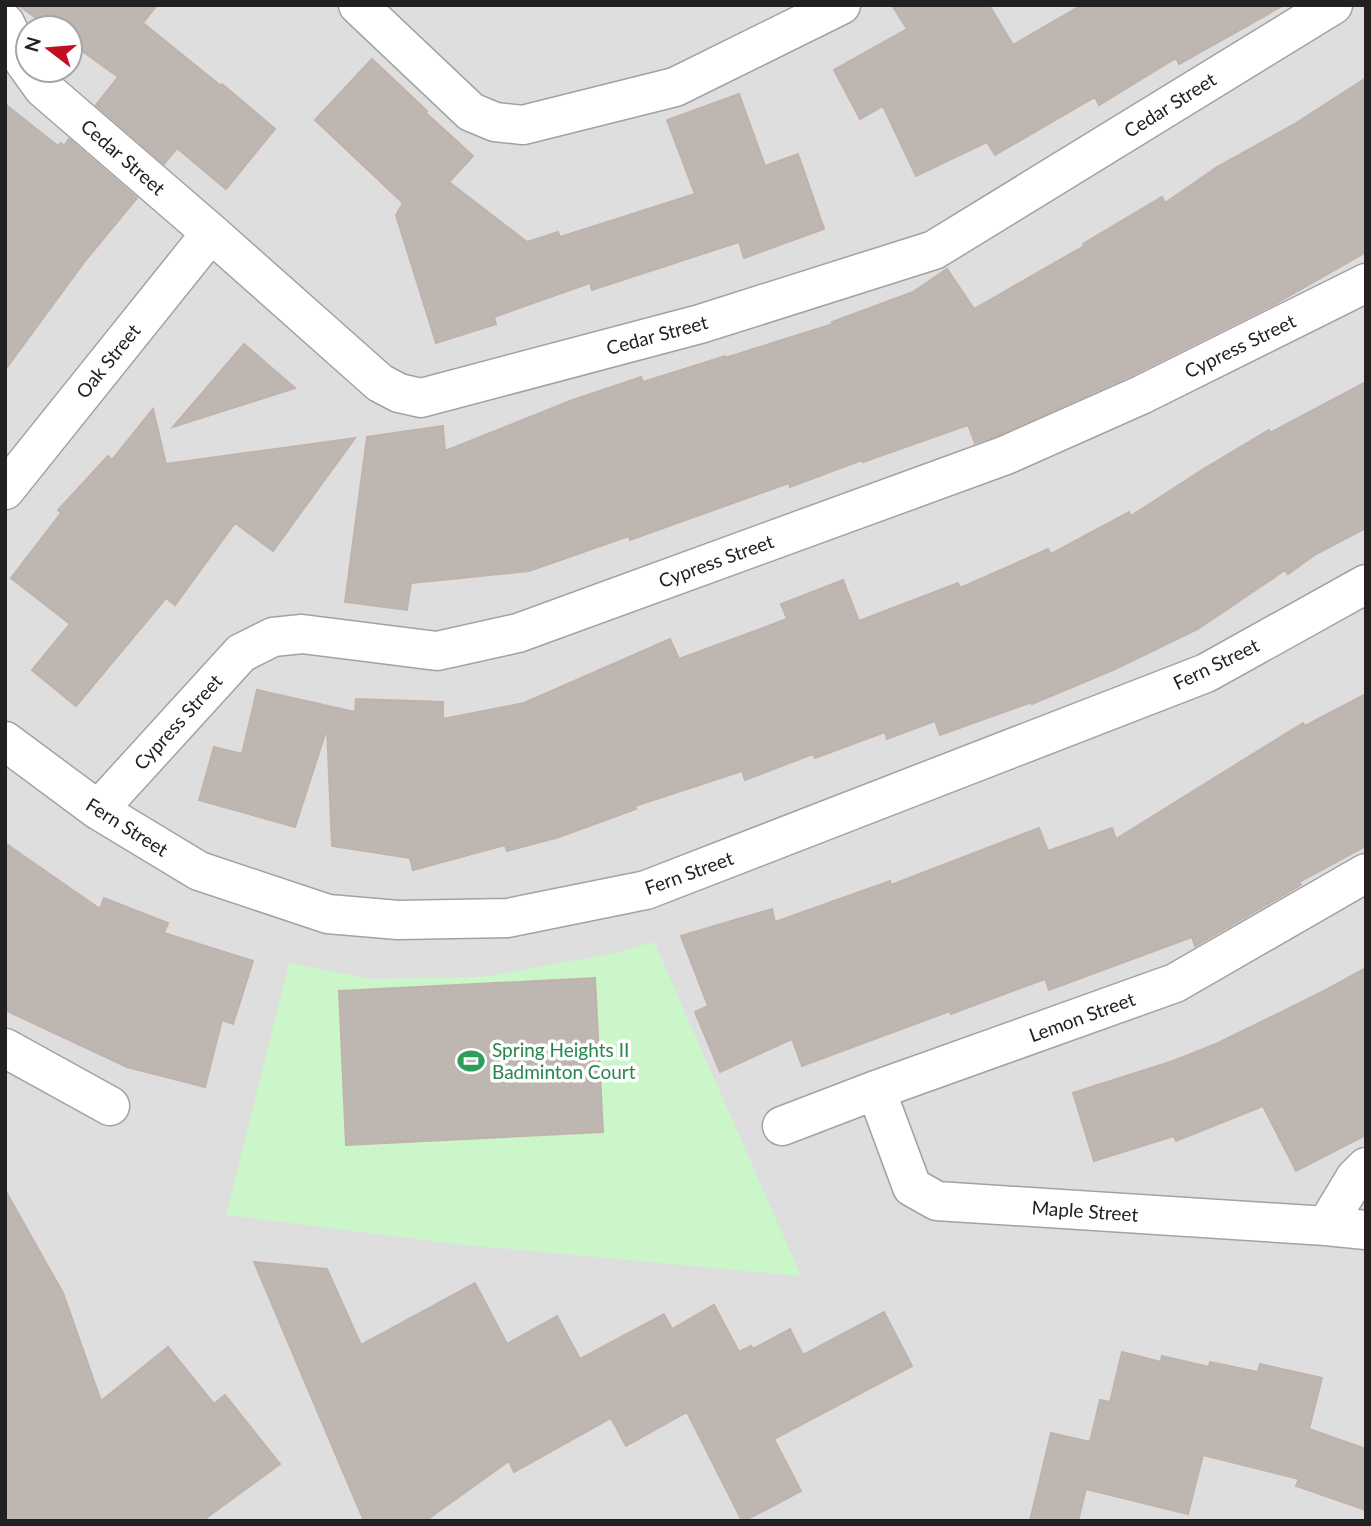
<svg xmlns="http://www.w3.org/2000/svg" width="1371" height="1526" font-family="Lato,sans-serif">
<rect width="100%" height="100%" fill="#f0ede8"/>
<path fill="#dfdede" fill-rule="evenodd" d="M5,5H1366V1521H5ZM28,28H70V70H28Z"/>
<path fill="#caf6ca" d="M654,942L801,1276L456,1244L226,1215L289,963L370,979L483,977L615,953Z"/>
<path fill="#beb6b1" stroke="#c1b3ab" stroke-width="2" d="M18,5H157L143,23L221,86L222,84L275,129L226,189L177,148L164,164L96,105L118,77L70,42V28H50Z
M892,5H989L1013,45L1082,5H1284L1179,64L1176,58L1099,105L1095,97L995,155L987,142L916,176L883,106L860,119L834,70L907,29Z
M372,59L427,111L425,112L473,156L449,182L527,242L558,232L560,237L695,194L667,120L739,94L765,166L798,154L824,229L744,258L739,242L592,290L590,283L494,317L496,324L436,343L396,215L403,203L315,120Z
M1366,78V252L1273,305L1132,375L998,435L975,443L968,425L863,462L862,460L790,487L789,483L630,540L629,536L529,571L411,583L407,610L345,602L367,437L443,426L445,451L570,401L641,377L643,382L725,356V358L833,324L832,322L913,292L947,269L974,309L1084,246L1083,244L1162,197L1165,203L1217,167L1293,125Z
M5,104L58,146L61,143L64,146L69,139L137,198L85,261L5,370Z
M244,344L295,388L173,427Z
M1366,382V528L1316,554L1288,574L1285,570L1198,629L1113,670L1032,704V702L940,735L935,721L887,739L885,732L815,758L813,754L745,780L742,771L635,806L636,809L559,837L507,851L505,845L413,870L410,858L332,846L327,728L295,827L199,800L214,747L242,754L257,690L355,712L356,699L443,702V719L524,703L670,639L679,659L787,619L781,604L843,580L859,621L958,583L960,588L1048,549L1051,554L1129,512L1131,516L1205,468L1269,430L1270,433Z
M153,409L166,464L355,438L273,551L235,523L175,605L166,598L76,706L32,670L70,624L11,578L61,513L58,510L108,456L112,460Z
M1366,694V846L1299,882L1301,885L1195,946L1192,937L1049,990L1045,979L951,1014L950,1011L802,1066L792,1039L720,1072L695,1012L708,1006L681,936L772,909L775,922L890,881L891,885L1039,828L1048,851L1112,828L1116,839L1303,723L1305,726Z
M5,843L100,909L104,898L168,923L164,933L253,961L233,1024L222,1020L205,1087L127,1067L5,1010Z
M1366,968V1135L1296,1171L1263,1106L1176,1141L1174,1136L1094,1161L1073,1093L1173,1061L1216,1044L1324,991Z
M595,978L603,1132L346,1145L339,991Z
M5,1190L63,1293L101,1401L168,1347L214,1404L225,1395L280,1464L202,1521H5Z
M254,1262L327,1269L361,1345L475,1283L507,1344L557,1316L580,1359L664,1314L672,1329L714,1305L739,1352L751,1346L753,1349L790,1329L803,1355L884,1312L912,1366L774,1439L801,1491L744,1521H742L687,1412L626,1446L611,1418L514,1472L509,1461L425,1521H364Z
M1122,1352L1161,1362L1162,1356L1209,1367L1210,1362L1258,1372L1260,1364L1322,1378L1309,1429L1366,1449V1510L1296,1486L1299,1479L1203,1455L1188,1514L1086,1489L1078,1521H1030L1051,1433L1090,1442L1100,1400L1110,1402Z"/>
<g fill="none" stroke-linecap="round" stroke-linejoin="round">
<g stroke="#a2a2a2" stroke-width="41">
<path id="minor" d="M358,5L471,112L495,122L523,125L675,87L841,5
M5,23L21,57L28,67
M30,70L43,88L211,233L380,383L399,393L421,398L700,324L934,250L1333,5
M5,490L211,233
M5,741L98,810L199,871L328,914L398,920L508,918L646,890L1206,673L1366,584
M98,810L241,653L273,637L302,634L437,651L518,633L1006,455L1141,395L1366,283
M5,1048L110,1106
M876,1090L912,1187L937,1201L1326,1226L1366,1230
M782,1126L876,1090L1175,983L1366,873
M1326,1226L1355,1178L1366,1167"/>
</g>
<use href="#minor" stroke="#fff" stroke-width="38"/>
</g>
<defs>
<g id="stadium-bare" transform="scale(2.1)"><path d="M0-5a6.5 5 0 1 0 0 10a6.5 5 0 1 0 0-10ZM-3.5-1.8h7v3.6h-7Z" fill="#2e9e5b" stroke="#fff" stroke-width="2.5" paint-order="stroke"/></g>
</defs>
<g fill-rule="evenodd">
<use href="#stadium-bare" x="471" y="1061"/>
</g>
<g text-anchor="middle" stroke-width="7" stroke-linejoin="round" paint-order="stroke">
<g font-size="19" fill="#212121" stroke="#fff">
<text transform="translate(1170 105) rotate(-32)" y="7">Cedar Street</text>
<text transform="translate(123 157) rotate(41)" y="7">Cedar Street</text>
<text transform="translate(657 335) rotate(-15)" y="7">Cedar Street</text>
<text transform="translate(1240 346) rotate(-26)" y="7">Cypress Street</text>
<text transform="translate(108 361) rotate(-51)" y="7">Oak Street</text>
<text transform="translate(716 561) rotate(-20)" y="7">Cypress Street</text>
<text transform="translate(1216 664) rotate(-26)" y="7">Fern Street</text>
<text transform="translate(178 722) rotate(-48)" y="7">Cypress Street</text>
<text transform="translate(127 827) rotate(32)" y="7">Fern Street</text>
<text transform="translate(689 873) rotate(-20)" y="7">Fern Street</text>
<text transform="translate(1082 1017) rotate(-20)" y="7">Lemon Street</text>
<text transform="translate(1085 1211) rotate(4)" y="7">Maple Street</text>
</g>
<g font-size="19" fill="#27864d" stroke="#fff" text-anchor="start">
<text x="492" y="1057">Spring Heights II<tspan x="492" dy="22">Badminton Court</tspan></text>
</g>
</g>
<rect width="1371" height="1526" fill="none" stroke="#212121" stroke-width="14"/>
<g transform="translate(49 49) rotate(286)"><circle r="33" fill="#ffffff" stroke="#a6a6a6" stroke-width="2"/>
<path d="M0-5L12 26L0 18L-12 26Z" fill="#c21021"/>
<text y="-10" font-size="19" font-weight="bold" text-anchor="middle" fill="#212121">N</text>
</g>
</svg>
